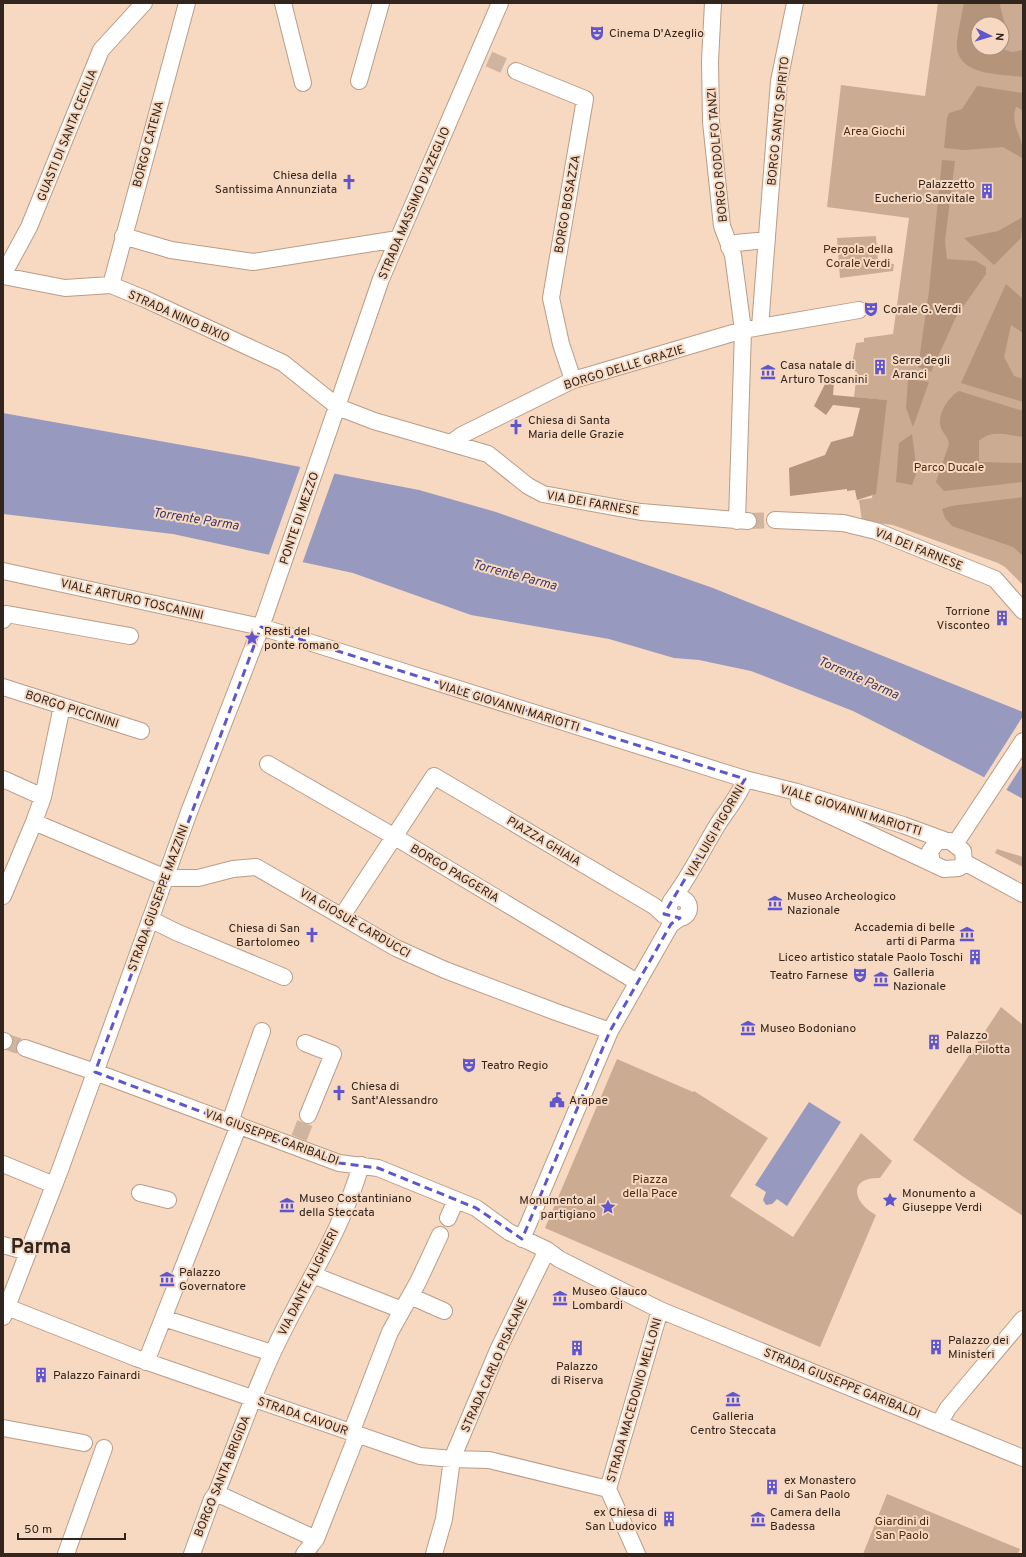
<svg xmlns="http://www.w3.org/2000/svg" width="1026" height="1557" font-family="Overpass,sans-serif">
<rect width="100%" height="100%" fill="#f7d8c0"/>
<path fill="#ccab93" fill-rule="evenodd" d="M938,3H1023V585L1005,567L998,563L893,525L862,521L859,500L872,498L885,400L854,397L857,372L851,370L856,343L864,342V338L893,334L909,218L827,207L841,85L925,96ZM978,24H1002V48H978Z
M876,236L878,263L894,264L893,271L840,278L837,238Z
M997,849L1023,857V867L995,853Z
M1001,1007L1023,1025V1216L962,1176L913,1140Z
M617,1059L693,1092L694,1091L768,1138L730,1196L793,1237L861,1133L892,1161L880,1178C847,1177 853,1203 876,1215L820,1347L545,1228Z
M887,1494L1020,1549L1018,1554H863Z"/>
<path fill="#b4947b" d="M964,3H1001L1000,5L1006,29L1002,33V24H978V48H999L1012,52L1023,50V77C1002,74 961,76 957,49C956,40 962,14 964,3Z
M977,86L1023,93V114L1021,109L1016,107C1009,128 1026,137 1022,158L1003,147L965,150L944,148L947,118L949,113L962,109Z
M942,160L955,161L945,241L947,259L976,261L986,267V274L956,317L931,372L918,367L929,291Z
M1023,217L1021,238L994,265L964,238L998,231Z
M1006,284L1023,299V333L1011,325L1004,357L1014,376L1023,379V402L961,383Z
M908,379L929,382L913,427L906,408Z
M826,382H834L833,395L887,400L876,494L857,500L855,490L847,491V489L790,496L789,468L825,455L831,442L853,436L860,408L833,405L826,415L814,406Z
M959,391L1023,411V437C1008,435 991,429 979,441V462L1023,463V482L944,491L936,482L949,444C948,437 945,436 942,430C935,417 948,397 959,391Z
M912,434L917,471L912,485L896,482L899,443Z
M1023,497V556L1013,547L952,526L945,518L942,509L951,506Z"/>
<path fill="#979abe" d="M3,413L249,457L419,490L496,512L713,588L1023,712V799L978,774L853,711L751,671L699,660L674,658L609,639L471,615L353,573L173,534L3,514Z
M809,1102L841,1122L787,1206L777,1199L772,1204L766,1205L763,1200L766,1192L755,1185Z"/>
<path fill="#f7d8c0" d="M301,465L335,472L302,564L268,557Z
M1023,716V764L1005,792L983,779Z"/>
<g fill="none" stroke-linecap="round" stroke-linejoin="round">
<path stroke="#cfb49f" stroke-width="16" stroke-dasharray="16 8" stroke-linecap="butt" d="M489,59L516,71
M748,521L775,520
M4,1041L25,1048
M299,1138L308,1115"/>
<g stroke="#ba9d87" stroke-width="18">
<path id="minor" d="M283,3L303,83
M713,3L710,61L711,122L722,226L733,255L743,330L737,521
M516,71L585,99L551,298L561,344L573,380
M359,81L381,3
M123,236L171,250L253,262L398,239
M729,247L736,243L767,240
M3,275L29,227L101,50L144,3
M3,276L65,288L111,285L145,299L283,363L338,407L374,421L488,454L528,486L543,494L641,512L748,521
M111,285L187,3
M760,327L779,81L795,3
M451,443L462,435L573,380L587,376L743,330L859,310
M775,520L843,523L876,531L995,579L1023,611
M3,571L261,627L745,779L797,792L903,825L944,840
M3,620L7,614L130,636
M3,687L141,731
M268,764L395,837L637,982
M3,779L43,797
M799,801L944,869L959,868L964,862L963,851L950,841H938L930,851L932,863
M34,822L166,878H198L233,869L256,867L396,948L445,970L556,1012L610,1031
M955,844L1023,741
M964,862L1023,894
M3,896L34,822L43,797L62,706
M669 908a10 10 0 1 1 20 0a10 10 0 1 1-20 0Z
M671,901C689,878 702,850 718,824C727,810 740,795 745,779
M342,916L434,776L654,906L664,915L673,917
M150,919L176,932L284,977
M3,1041H4
M305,1043L333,1054L308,1115
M25,1048L95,1072L339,1163L378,1168L476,1208L509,1232L547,1250L559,1259L660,1310L1023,1458
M230,1122L262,1031
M3,1164L54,1185
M140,1193L168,1200
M448,1218L456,1200
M522,1239L610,1031L671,924L680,918
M3,1245L28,1252
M313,1275L402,1310
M410,1296L444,1311
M7,1307L136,1358L420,1456L452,1459L489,1460L608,1489
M3,1317L60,1170L189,812L261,627L381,279L500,3
M163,1318L272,1353
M146,1362L239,1125
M939,1424L948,1408L1023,1319
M3,1428L84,1443
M351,1433L390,1332L418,1282L440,1235
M608,1489L660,1310
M608,1489L637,1554
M216,1493L316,1539
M66,1554L104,1448
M192,1554L212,1499L216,1494C235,1448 251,1399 272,1354C301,1291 342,1232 361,1165
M304,1554L316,1539L357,1435
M434,1554L444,1519L452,1459L498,1350L547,1250"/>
</g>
<use href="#minor" stroke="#fff" stroke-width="16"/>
</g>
<path fill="none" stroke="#5f56ce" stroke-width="3" stroke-dasharray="8 5" stroke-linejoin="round" d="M261,627L745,779L664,914L680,918L671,924L610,1031L522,1239L476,1208L378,1168L339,1163L95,1072Z"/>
<defs>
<g id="theatre-bare" transform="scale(1.2)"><path d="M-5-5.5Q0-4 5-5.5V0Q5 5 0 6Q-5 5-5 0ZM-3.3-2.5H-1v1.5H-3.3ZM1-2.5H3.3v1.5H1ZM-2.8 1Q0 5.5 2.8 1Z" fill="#5f56ce" stroke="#f7d8c0" stroke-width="2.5" paint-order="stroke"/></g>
<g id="church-bare" transform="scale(1.2)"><path d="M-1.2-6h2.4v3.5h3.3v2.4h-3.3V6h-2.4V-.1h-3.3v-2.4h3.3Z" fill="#5f56ce" stroke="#f7d8c0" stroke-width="2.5" paint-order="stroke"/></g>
<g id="building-bare" transform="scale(1.2)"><path d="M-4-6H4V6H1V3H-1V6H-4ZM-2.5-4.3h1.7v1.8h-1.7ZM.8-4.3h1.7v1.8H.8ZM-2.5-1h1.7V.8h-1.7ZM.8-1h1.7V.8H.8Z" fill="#5f56ce" stroke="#f7d8c0" stroke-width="2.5" paint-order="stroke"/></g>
<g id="museum-bare" transform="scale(1.2)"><path d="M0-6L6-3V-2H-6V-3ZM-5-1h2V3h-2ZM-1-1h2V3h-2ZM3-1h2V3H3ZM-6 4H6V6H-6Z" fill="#5f56ce" stroke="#f7d8c0" stroke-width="2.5" paint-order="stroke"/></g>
<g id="sight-bare" transform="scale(1.2)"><path d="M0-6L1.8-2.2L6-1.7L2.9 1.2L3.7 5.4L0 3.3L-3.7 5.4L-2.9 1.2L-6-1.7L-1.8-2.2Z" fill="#5f56ce" stroke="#f7d8c0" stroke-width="2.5" paint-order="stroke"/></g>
<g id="civic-bare" transform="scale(1.2)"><path d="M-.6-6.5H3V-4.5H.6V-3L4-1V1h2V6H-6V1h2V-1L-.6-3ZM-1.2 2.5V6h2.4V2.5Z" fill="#5f56ce" stroke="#f7d8c0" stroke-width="2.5" paint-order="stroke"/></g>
</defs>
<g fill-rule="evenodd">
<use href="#theatre-bare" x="597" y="33"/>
<use href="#church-bare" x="349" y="182"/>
<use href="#building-bare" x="987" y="191"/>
<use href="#theatre-bare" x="871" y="309"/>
<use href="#building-bare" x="880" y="367"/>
<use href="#museum-bare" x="768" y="372"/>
<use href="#church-bare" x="516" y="427"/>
<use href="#building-bare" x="1002" y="618"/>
<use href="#sight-bare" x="252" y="638"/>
<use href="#museum-bare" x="775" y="903"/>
<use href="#museum-bare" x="967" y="934"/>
<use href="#church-bare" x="312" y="935"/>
<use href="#building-bare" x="975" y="957"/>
<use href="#theatre-bare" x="860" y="975"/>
<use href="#museum-bare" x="881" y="979"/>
<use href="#museum-bare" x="748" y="1028"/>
<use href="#building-bare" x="934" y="1042"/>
<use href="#theatre-bare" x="469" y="1065"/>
<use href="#church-bare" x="339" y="1093"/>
<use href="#civic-bare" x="557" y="1100"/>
<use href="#sight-bare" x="890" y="1200"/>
<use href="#museum-bare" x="287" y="1205"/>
<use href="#sight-bare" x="608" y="1207"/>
<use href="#museum-bare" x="167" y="1279"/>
<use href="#museum-bare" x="560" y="1298"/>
<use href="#building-bare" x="936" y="1347"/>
<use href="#building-bare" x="577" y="1348"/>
<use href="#building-bare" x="41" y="1375"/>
<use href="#museum-bare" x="733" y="1399"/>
<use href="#building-bare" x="772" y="1487"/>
<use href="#building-bare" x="669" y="1519"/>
<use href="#museum-bare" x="758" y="1519"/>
</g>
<g text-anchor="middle" stroke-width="4" stroke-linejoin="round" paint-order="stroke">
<g font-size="12" fill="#31251d" stroke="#f7d8c0" text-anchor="start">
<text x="609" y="37">Cinema D'Azeglio</text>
<text x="337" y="179" text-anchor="end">Chiesa della<tspan x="337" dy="14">Santissima Annunziata</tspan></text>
<text x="975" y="188" text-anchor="end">Palazzetto<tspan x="975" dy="14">Eucherio Sanvitale</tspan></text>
<text x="883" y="313">Corale G. Verdi</text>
<text x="892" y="364">Serre degli<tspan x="892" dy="14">Aranci</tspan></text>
<text x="780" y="369">Casa natale di<tspan x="780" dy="14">Arturo Toscanini</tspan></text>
<text x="528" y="424">Chiesa di Santa<tspan x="528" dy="14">Maria delle Grazie</tspan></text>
<text x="990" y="615" text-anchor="end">Torrione<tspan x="990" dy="14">Visconteo</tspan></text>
<text x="264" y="635">Resti del<tspan x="264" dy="14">ponte romano</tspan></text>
<text x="787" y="900">Museo Archeologico<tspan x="787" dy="14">Nazionale</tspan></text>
<text x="955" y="931" text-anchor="end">Accademia di belle<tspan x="955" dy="14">arti di Parma</tspan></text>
<text x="300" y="932" text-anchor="end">Chiesa di San<tspan x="300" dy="14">Bartolomeo</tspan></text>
<text x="963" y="961" text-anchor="end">Liceo artistico statale Paolo Toschi</text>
<text x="893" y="976">Galleria<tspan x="893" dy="14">Nazionale</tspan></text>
<text x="848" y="979" text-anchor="end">Teatro Farnese</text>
<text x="760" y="1032">Museo Bodoniano</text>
<text x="946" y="1039">Palazzo<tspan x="946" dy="14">della Pilotta</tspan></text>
<text x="481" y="1069">Teatro Regio</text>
<text x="351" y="1090">Chiesa di<tspan x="351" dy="14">Sant'Alessandro</tspan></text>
<text x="569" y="1104">Arapae</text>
<text x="902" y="1197">Monumento a<tspan x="902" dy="14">Giuseppe Verdi</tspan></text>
<text x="299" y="1202">Museo Costantiniano<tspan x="299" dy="14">della Steccata</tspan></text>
<text x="596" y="1204" text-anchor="end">Monumento al<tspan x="596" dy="14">partigiano</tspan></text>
<text x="179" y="1276">Palazzo<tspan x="179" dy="14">Governatore</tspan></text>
<text x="572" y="1295">Museo Glauco<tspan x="572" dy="14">Lombardi</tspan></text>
<text x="948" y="1344">Palazzo dei<tspan x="948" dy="14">Ministeri</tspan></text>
<text x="577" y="1370" text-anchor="middle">Palazzo<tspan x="577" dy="14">di Riserva</tspan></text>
<text x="53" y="1379">Palazzo Fainardi</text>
<text x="733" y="1420" text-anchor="middle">Galleria<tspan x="733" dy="14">Centro Steccata</tspan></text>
<text x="784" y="1484">ex Monastero<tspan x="784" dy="14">di San Paolo</tspan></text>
<text x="657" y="1516" text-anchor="end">ex Chiesa di<tspan x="657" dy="14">San Ludovico</tspan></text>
<text x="770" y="1516">Camera della<tspan x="770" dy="14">Badessa</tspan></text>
</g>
<g font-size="12" fill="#31251d" stroke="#f7d8c0">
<text transform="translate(778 121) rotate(-84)" y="4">BORGO SANTO SPIRITO</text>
<text transform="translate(67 135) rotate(-68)" y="4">GUASTI DI SANTA CECILIA</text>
<text transform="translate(148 144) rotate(-75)" y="4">BORGO CATENA</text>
<text transform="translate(717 155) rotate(-95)" y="4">BORGO RODOLFO TANZI</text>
<text transform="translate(414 203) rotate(-67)" y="4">STRADA MASSIMO D'AZEGLIO</text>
<text transform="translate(567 204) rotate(-80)" y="4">BORGO BOSAZZA</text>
<text transform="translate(179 316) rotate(24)" y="4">STRADA NINO BIXIO</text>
<text transform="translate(624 367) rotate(-17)" y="4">BORGO DELLE GRAZIE</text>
<text transform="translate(593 503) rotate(10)" y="4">VIA DEI FARNESE</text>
<text transform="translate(299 518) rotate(-71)" y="4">PONTE DI MEZZO</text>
<text transform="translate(919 549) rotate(22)" y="4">VIA DEI FARNESE</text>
<text transform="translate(132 599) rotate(13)" y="4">VIALE ARTURO TOSCANINI</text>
<text transform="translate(509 706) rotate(17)" y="4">VIALE GIOVANNI MARIOTTI</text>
<text transform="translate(72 709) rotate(18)" y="4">BORGO PICCININI</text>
<text transform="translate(851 810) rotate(17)" y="4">VIALE GIOVANNI MARIOTTI</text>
<text transform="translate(715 831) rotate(-60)" y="4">VIA LUIGI PIGORINI</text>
<text transform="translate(544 841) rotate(31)" y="4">PIAZZA GHIAIA</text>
<text transform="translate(455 873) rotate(31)" y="4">BORGO PAGGERIA</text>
<text transform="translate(158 898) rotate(-70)" y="4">STRADA GIUSEPPE MAZZINI</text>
<text transform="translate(355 923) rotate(30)" y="4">VIA GIOSUÈ CARDUCCI</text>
<text transform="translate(272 1137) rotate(20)" y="4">VIA GIUSEPPE GARIBALDI</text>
<text transform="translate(308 1282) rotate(-63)" y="4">VIA DANTE ALIGHIERI</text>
<text transform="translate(494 1365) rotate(-66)" y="4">STRADA CARLO PISACANE</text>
<text transform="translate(842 1383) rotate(22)" y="4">STRADA GIUSEPPE GARIBALDI</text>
<text transform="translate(634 1400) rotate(-74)" y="4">STRADA MACEDONIO MELLONI</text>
<text transform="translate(303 1416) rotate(19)" y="4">STRADA CAVOUR</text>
<text transform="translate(222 1476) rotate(-68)" y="4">BORGO SANTA BRIGIDA</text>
</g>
<g font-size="12" fill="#4d2b0b" stroke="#f7d8c0">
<text x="874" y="135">Area Giochi</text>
<text x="858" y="253">Pergola della<tspan x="858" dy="14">Corale Verdi</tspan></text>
<text x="949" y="471">Parco Ducale</text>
<text x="650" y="1183">Piazza<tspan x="650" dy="14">della Pace</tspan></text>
<text x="902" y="1525">Giardini di<tspan x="902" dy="14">San Paolo</tspan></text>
</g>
<g font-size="13" font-style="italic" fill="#39396a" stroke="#f7d8c0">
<text transform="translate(196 518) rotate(9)" y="5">Torrente Parma</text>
<text transform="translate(515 574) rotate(15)" y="5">Torrente Parma</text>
<text transform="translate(859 677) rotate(24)" y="5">Torrente Parma</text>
</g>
<g font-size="20" font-weight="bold" fill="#31251d" stroke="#f7d8c0">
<text x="41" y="1253">Parma</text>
</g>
</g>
<rect width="1026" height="1557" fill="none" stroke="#31251d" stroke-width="8"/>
<g transform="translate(990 36) rotate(95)"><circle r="19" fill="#f7d8c0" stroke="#a8907f"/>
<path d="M0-3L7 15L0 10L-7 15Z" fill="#5f56ce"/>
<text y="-6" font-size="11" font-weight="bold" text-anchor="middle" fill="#31251d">N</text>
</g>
<path d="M18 1533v6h107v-6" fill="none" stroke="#31251d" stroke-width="2"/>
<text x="24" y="1533" font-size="12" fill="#31251d" stroke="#f7d8c0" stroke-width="3" paint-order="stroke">50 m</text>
</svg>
